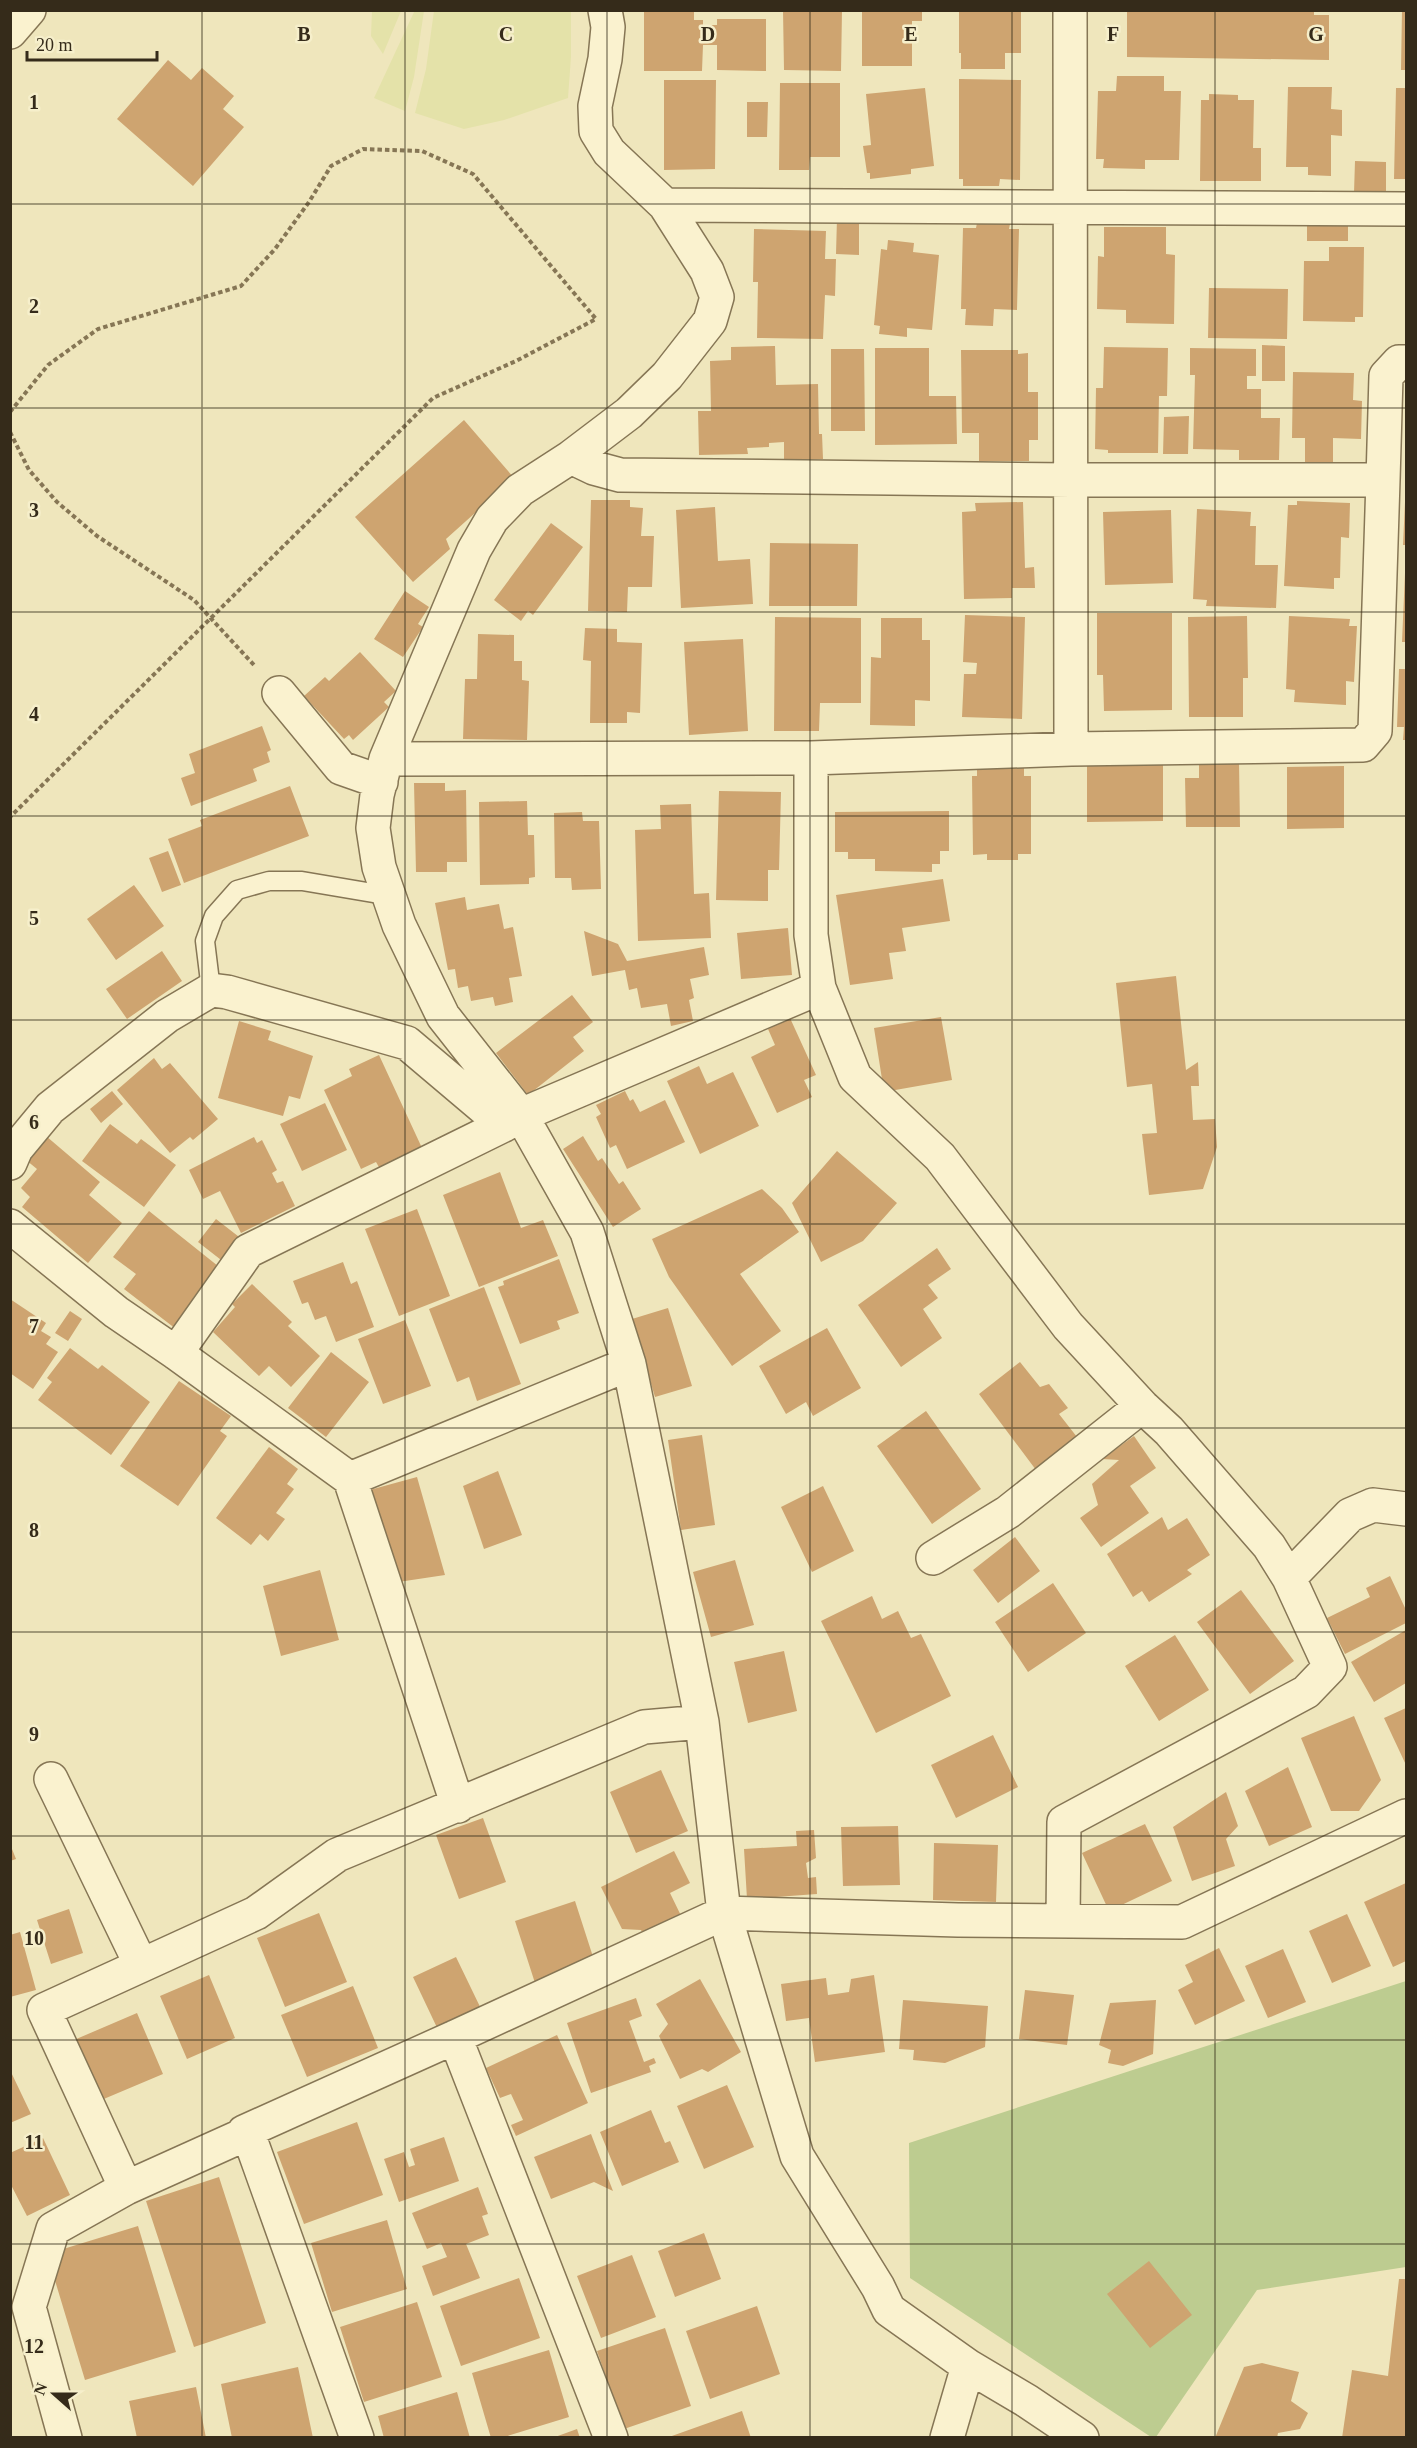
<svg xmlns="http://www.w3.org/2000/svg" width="1417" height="2448" font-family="Georgia,serif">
<rect width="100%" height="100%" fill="#efe6bc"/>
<path fill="#e4e2a9" d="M415,10L424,11L414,77L405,111L374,98Z
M372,11H401L383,54L371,36Z
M434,11H571V57L568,98L504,120L464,129L415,113L426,69Z"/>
<path fill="#bdcc90" d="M1406,1981V2267L1257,2290L1156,2437H1151L910,2278L909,2143Z"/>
<path fill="#cea470" d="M644,10H694V20H703V25H717V19H766V71L717,70V45H703L702,71H644Z
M783,10H842L841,71L784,70Z
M862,10H922V21H912V66H862Z
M959,10H1021V53H1005V69H961V53H959Z
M1127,10H1314V15H1329V60L1127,57Z
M1402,10H1406V70H1401Z
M168,60L191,80L202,68L234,96L223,109L244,127L193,186L117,119Z
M1117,76H1164V91H1181L1179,160H1145V169L1103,168L1104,159H1096L1098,91H1116Z
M959,79L1021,80L1020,180L1000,179L999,186H963V179H959Z
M664,80H716L715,169L664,170Z
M780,83H840V157H810L809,170H779Z
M1288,87H1332L1331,109L1342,110V136L1331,135V176L1308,175V167H1286Z
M925,88L934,166L911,169V174L870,179V173H867L863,146L871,145L866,94Z
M1396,88H1406V179H1394Z
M1209,94L1238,95V100H1254L1253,148H1261V181H1200L1201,100H1209Z
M747,102H768L767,137H747Z
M1355,161L1386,162V193H1354Z
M837,218L859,219V255L836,254Z
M1307,220H1348V241H1307Z
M977,223L1010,224L1009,229H1019L1017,310L994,309L993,326L965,325L966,309H961L963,228H976Z
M1104,227H1166V254L1175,255L1174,324L1126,323V310L1097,309L1098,256L1104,257Z
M754,229L826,231L825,259H836L835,296L825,295L823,339L757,338L758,282H753Z
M888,240L914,243L913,252L939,255L932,330L907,328V337L879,334L880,326L874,325L881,249L887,250Z
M1329,247H1364L1363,317H1355V322L1303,321L1304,261H1329Z
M1209,288L1288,289L1287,339L1208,338Z
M1262,345L1285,346V381H1262Z
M775,346L776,385L818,384L819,434H822L823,459L784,460V442L769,443V447L747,448L748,454L699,455L698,411H711L710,361L731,360V347Z
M1104,347L1168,348L1167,396H1159L1158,453H1108V450L1095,449L1096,388H1103Z
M875,348H929V396H956L957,444L875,445Z
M1190,348L1256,349V376H1247V389H1261V418H1280L1279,460H1239V450L1193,449L1195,375H1190Z
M831,349H864L865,431H831Z
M961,350H1018V354L1028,353V392H1038V440H1029V461H979V433H962Z
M1293,372L1354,373L1353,400L1362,401L1361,439L1333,438V463L1305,462V438H1292Z
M1189,416L1188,454H1163L1164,417Z
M464,420L514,478L446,539L450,549L413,582L355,517Z
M591,500H630V507L643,508L641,536H654L652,587H628L627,612L588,611Z
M1297,501L1350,503L1349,538L1341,537L1340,578H1334V589L1284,586L1288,505H1297Z
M1023,502L1025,568L1034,567L1035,588H1012V598L964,599L962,512L976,511L975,503Z
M1405,502H1406V545H1403Z
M715,507L718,561L750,559L753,604L681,608L676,510Z
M1197,509L1251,512L1250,526H1256L1255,565H1278L1276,608L1206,606L1207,600L1193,599Z
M1171,510L1173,583L1105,585L1103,512Z
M551,523L583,547L533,615L528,611L521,621L494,600Z
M770,543L858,544L857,606H769Z
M1405,573H1406V642H1402Z
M405,591L429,607L418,624L423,627L403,657L374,639Z
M1097,613H1172V710L1104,711L1103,675H1097Z
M965,615L1025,617L1022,719L962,717L964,674H976L977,663L963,662Z
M1247,616L1248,678H1243V717H1189L1188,617Z
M1289,616L1350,619L1349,626H1357L1354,682L1346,681V705L1294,702L1295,690L1286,689Z
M775,617L861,618V703H820L819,731H774Z
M881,618H922V640H930V701L915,700V726L870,725L871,657L881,658Z
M585,628L617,629V642L642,643L640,713L627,712V723H590L591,661L583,660Z
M478,634L514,635V661H522V680L529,681L527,740L463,739L465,679H477Z
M743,639L748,731L689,735L684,642Z
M360,652L396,691L384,702L389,707L353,740L349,735L344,739L304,696L325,677L329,681Z
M1399,669H1406V740H1403L1404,727H1397Z
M262,726L271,750L267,752L270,762L253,769L257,781L191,806L181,778L195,773L189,754Z
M1239,761L1240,827H1186L1185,778H1199V762Z
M1163,762V821L1087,822V763Z
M977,766H1024V776H1031V854H1018V860H987V854L973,855L972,776H977Z
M1344,766V828L1287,829V767Z
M414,783H445V791L466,790L467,862H447V872H416Z
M290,786L309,836L184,883L168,839L202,826L200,820Z
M719,791L781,792L779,870H768V901L716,900Z
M527,801L528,835H534L535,877L529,878V884L480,885L479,802Z
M691,804L694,894L709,893L711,938L638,941L635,830L661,829L660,805Z
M949,811V851H940V864H932V872L875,871V859H848V852H835V812Z
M582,812L583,821H599L601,889L572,890L571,878H555L554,813Z
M168,851L181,885L162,892L149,858Z
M943,879L950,921L902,928L906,951L889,953L893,979L850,985L836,895Z
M134,885L164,926L116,960L87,919Z
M465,897L467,910L499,904L504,929L513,927L522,976L509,978L513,1002L495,1006L493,997L471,1001L468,986L458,988L455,969L448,970L435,903Z
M788,928L792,975L741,979L737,933Z
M584,931L618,944L627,961L704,947L709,975L690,979L694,998L689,1000L693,1021L671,1026L667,1004L641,1008L637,988L629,990L625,970L592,976Z
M162,951L182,981L127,1019L106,989Z
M1176,976L1186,1070L1198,1062L1199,1086H1191L1193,1120L1215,1119L1217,1147L1203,1189L1149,1195L1142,1134L1157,1133L1152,1084L1127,1087L1116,983Z
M572,995L593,1022L573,1037L584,1051L528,1095L496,1053Z
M941,1017L952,1080L884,1092L874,1028Z
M790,1018L816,1075L804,1080L812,1097L777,1113L751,1057L775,1045L768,1029Z
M239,1021L271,1031L268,1040L313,1056L300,1099L289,1096L283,1116L218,1098Z
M379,1055L422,1148L380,1169L376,1162L361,1169L324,1090L352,1076L349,1069Z
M154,1058L162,1069L170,1063L218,1119L193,1140L190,1137L170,1153L117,1090Z
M699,1066L707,1084L733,1072L759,1126L700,1154L667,1081Z
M112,1091L123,1104L101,1123L90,1109Z
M625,1091L630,1101L633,1099L640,1112L665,1100L685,1142L627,1169L616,1145L610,1148L596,1117L601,1114L596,1105Z
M325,1103L347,1150L302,1171L280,1124Z
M110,1124L137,1144L141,1139L176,1165L144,1207L82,1161Z
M46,1136L100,1182L89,1195L122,1223L88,1263L22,1207L30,1197L21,1188L37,1169L26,1160Z
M583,1136L598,1161L602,1158L619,1184L623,1181L641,1209L613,1227L563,1149Z
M254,1137L257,1143L262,1140L277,1170L272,1173L277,1183L283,1181L295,1206L241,1233L220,1191L203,1199L189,1170Z
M837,1151L897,1203L863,1241L821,1262L792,1203Z
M500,1172L521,1228L543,1220L558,1256L479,1287L443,1195Z
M762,1189L782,1208L799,1232L740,1274L781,1331L732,1366L669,1277L652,1239Z
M417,1209L450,1296L399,1316L365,1229Z
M149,1211L218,1266L193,1298L197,1302L176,1329L124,1289L136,1274L113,1257Z
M216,1219L243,1240L225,1263L198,1242Z
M937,1248L951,1269L928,1285L938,1298L923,1309L942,1338L901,1367L858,1305Z
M559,1259L579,1313L557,1321L560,1329L520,1344L498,1287L504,1285L503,1281Z
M343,1262L351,1284L357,1281L374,1327L336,1342L326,1316L315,1320L308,1302L302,1304L293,1281Z
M252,1284L292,1322L288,1326L320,1356L291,1387L269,1366L259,1376L213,1332L235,1307L232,1304Z
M484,1287L521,1384L477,1401L469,1377L457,1382L429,1309Z
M10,1299L46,1323L41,1331L51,1337L46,1344L58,1352L33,1389L10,1373Z
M668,1308L692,1386L655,1397L632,1319Z
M70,1311L82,1319L68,1341L55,1333Z
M405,1320L431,1386L383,1404L358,1339Z
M827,1328L861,1388L813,1416L806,1402L786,1414L759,1366Z
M70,1348L98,1369L102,1365L150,1402L111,1455L38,1400L52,1382L47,1378Z
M331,1352L369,1382L326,1437L288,1408Z
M1020,1362L1040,1387L1049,1384L1068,1408L1059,1414L1077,1437L1036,1470L979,1394Z
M179,1381L231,1416L220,1431L227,1436L178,1506L120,1466Z
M926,1411L981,1489L932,1524L877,1446Z
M702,1435L715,1525L681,1530L668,1440Z
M1134,1436L1156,1468L1130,1486L1149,1513L1101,1547L1080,1518L1098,1505L1092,1484L1119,1460L1102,1459Z
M269,1447L298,1469L287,1484L294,1489L276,1513L285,1519L268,1541L260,1534L251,1545L216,1518Z
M498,1471L522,1535L484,1549L463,1486Z
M417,1477L445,1575L385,1584L355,1494Z
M823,1486L854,1551L812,1572L781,1507Z
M1162,1517L1168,1530L1187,1518L1210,1555L1187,1570L1192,1574L1149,1602L1142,1591L1133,1597L1107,1554Z
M1015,1537L1040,1571L998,1603L973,1570Z
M735,1560L754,1625L711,1637L693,1572Z
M320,1570L339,1640L281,1656L263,1586Z
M1390,1576L1406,1610V1623L1345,1654L1327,1618L1370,1597L1366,1588Z
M1053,1583L1086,1633L1028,1672L995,1622Z
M1241,1590L1294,1661L1250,1694L1197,1622Z
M872,1596L882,1619L898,1611L911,1638L921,1634L951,1696L876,1733L821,1621Z
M1406,1630V1683L1374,1702L1351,1662Z
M1175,1635L1209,1690L1159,1721L1125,1666Z
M784,1651L797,1711L748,1723L734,1662Z
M1406,1708V1765L1384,1718Z
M1354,1716L1381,1780L1359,1811H1331L1301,1738Z
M993,1735L1018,1787L956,1818L931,1765Z
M1288,1767L1312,1827L1269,1846L1245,1791Z
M661,1770L688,1831L636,1853L610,1792Z
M1226,1792L1238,1826L1226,1839L1235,1866L1192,1881L1173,1827Z
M483,1818L506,1882L459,1899L436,1835Z
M1145,1824L1172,1881L1109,1911L1082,1853Z
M898,1826L900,1885L843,1886L841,1827Z
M814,1830L816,1858L806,1863L808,1878L816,1877L817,1894L747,1899L744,1849L797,1846L796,1831Z
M934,1843L998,1845L996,1902L933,1900Z
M10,1844L16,1859L10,1861Z
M674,1851L690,1883L670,1893L686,1926L649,1945L641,1930L622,1929L601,1887Z
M1406,1883V1961L1393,1967L1364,1902Z
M575,1901L595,1963L535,1983L515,1921Z
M69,1909L83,1953L51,1964L37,1920Z
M319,1913L347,1982L285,2007L257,1938Z
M1347,1914L1371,1966L1332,1983L1309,1931Z
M20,1932L36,1990L10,1997V1935Z
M1219,1948L1245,2001L1195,2025L1178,1990L1193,1982L1185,1965Z
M1283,1949L1306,2002L1268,2018L1245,1966Z
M456,1957L484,2015L441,2036L413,1977Z
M209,1975L235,2038L187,2059L160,1996Z
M874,1975L885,2052L815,2062L809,2018L786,2021L781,1984L826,1978L828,1995L849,1992L851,1979Z
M700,1979L741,2052L708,2072L702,2069L680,2079L659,2036L668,2024L656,2004Z
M353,1986L378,2048L307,2077L281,2015Z
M1025,1990L1074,1995L1067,2045L1019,2039Z
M636,1998L642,2016L629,2021L644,2062L654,2058L656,2063L649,2066L651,2072L591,2093L567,2023Z
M903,2000L988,2006L985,2047L945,2063L913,2060L914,2050L899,2049Z
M1156,2000L1153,2054L1123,2066L1108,2063L1111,2050L1099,2045L1110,2003Z
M137,2013L163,2074L99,2101L74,2040Z
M557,2035L588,2103L516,2136L511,2125L523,2120L511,2094L500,2098L486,2068Z
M10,2070L31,2114L10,2123Z
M727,2085L754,2147L704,2169L677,2106Z
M651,2110L665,2143L670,2141L679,2162L622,2186L600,2132Z
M357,2122L383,2195L304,2224L277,2152Z
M591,2134L613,2191L594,2182L551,2199L534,2157Z
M444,2137L459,2181L399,2202L384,2159L404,2152L409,2167L415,2165L410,2149Z
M43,2138L70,2195L27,2216L10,2183V2153Z
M219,2177L266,2323L194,2347L146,2201Z
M478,2187L488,2214L482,2216L489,2235L466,2244L480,2278L433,2296L422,2266L447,2257L441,2243L427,2249L412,2213Z
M387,2220L407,2289L332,2312L311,2243Z
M138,2226L176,2352L85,2380L47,2254Z
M704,2233L721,2279L675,2297L658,2251Z
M632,2255L656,2317L601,2338L577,2276Z
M1149,2261L1192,2315L1150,2348L1107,2294Z
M519,2278L540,2338L461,2366L440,2306Z
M1399,2279H1406V2438H1342L1352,2370L1388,2376Z
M417,2302L442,2377L364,2402L340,2327Z
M757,2306L780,2374L710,2399L686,2331Z
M665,2328L691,2406L624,2429L597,2351Z
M549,2350L569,2417L501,2438H491L472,2373Z
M1262,2363L1299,2372L1291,2401L1308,2413L1300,2429L1278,2433L1277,2438H1215L1244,2367Z
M298,2367L313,2438H232L221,2384Z
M196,2387L206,2438H137L129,2401Z
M457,2392L470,2438H384L378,2416Z
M742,2411L751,2438H669V2437Z
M577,2429L580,2438H555V2437Z"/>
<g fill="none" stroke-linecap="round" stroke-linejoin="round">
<g stroke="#867655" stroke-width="21">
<path id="lane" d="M211,990L205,941L214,916L237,890L269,881H302L373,893L387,891"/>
</g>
<g stroke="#867655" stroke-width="36">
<path id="street" d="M605,10L608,27L605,59L595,106L596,131L609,152L665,205L707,271L717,297L710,321L667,376L629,413L571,457L520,490L492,519L474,550L386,759L377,795L373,828L379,867L399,925L443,1016L521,1115L587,1232L629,1364L702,1722L724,1913L797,2156L878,2287L889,2310L968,2366L1027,2401L1082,2438
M1070,10L1071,749
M10,32L29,10
M665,205L1406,209
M571,457L594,468L620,475L1071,480H1383L1386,376L1399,362H1406
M279,693L341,768L381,782
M811,758V935L819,988L855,1077L940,1157L1068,1326L1142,1406
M386,759L811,758L1071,749L1363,745L1375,731L1383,480
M10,1163L16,1149L50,1108L167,1016L211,990L227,992L407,1043L504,1125
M10,1226L116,1312L176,1353L350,1479L458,1806
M176,1353L248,1251L504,1125L521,1115L819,988
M350,1479L629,1364
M933,1558L1008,1512L1142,1406L1169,1431L1269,1546L1289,1578L1330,1667L1306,1692L1064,1822L1063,1921
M1289,1578L1350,1515L1373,1505L1406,1509
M51,1779L141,1965
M455,2037L611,2438
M126,2188L44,2010L256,1913L337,1855L644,1727L702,1722
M65,2438L29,2307L53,2229L126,2188L248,2133
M357,2438L248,2133L244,2132L455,2037L724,1913L958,1920L1182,1922L1406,1816
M947,2438L968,2366"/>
</g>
<path stroke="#867655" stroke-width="4" stroke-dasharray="4.5 3" stroke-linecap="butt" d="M10,412L48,365L98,329L241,286L275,249L309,202L331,166L363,149L422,151L473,174L596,319L516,361L433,398L10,817
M10,432L29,470L57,502L97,536L194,600L254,665"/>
<use href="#lane" stroke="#faf2cf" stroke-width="18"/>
<use href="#street" stroke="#faf2cf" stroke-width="33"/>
</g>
<path fill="none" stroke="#352b1a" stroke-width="1.5" stroke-opacity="0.55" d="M202,10V2438M405,10V2438M607,10V2438M810,10V2438M1012,10V2438M1215,10V2438M10,204H1406M10,408H1406M10,612H1406M10,816H1406M10,1020H1406M10,1224H1406M10,1428H1406M10,1632H1406M10,1836H1406M10,2040H1406M10,2244H1406"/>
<g font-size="20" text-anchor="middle" font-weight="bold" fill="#352b1a" stroke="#f6efcb" stroke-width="5" stroke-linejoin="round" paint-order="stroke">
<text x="304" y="41">B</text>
<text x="506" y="41">C</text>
<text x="708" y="41">D</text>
<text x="911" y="41">E</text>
<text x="1113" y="41">F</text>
<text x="1316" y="41">G</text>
<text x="34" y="109">1</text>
<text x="34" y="313">2</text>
<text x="34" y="517">3</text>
<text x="34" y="721">4</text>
<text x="34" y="925">5</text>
<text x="34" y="1129">6</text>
<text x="34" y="1333">7</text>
<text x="34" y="1537">8</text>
<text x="34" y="1741">9</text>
<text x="34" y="1945">10</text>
<text x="34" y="2149">11</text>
<text x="34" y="2353">12</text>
</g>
<rect width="1417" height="2448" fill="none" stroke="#352b1a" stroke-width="24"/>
<g transform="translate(54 2394) rotate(291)" stroke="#f6efcb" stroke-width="4.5" paint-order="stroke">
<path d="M0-4.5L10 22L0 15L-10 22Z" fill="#352b1a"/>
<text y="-9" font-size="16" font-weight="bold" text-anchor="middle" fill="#352b1a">N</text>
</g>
<path d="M27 51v9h130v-9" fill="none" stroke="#352b1a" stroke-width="3"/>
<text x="36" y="51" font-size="18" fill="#352b1a" stroke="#f6efcb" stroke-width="4.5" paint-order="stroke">20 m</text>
</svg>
